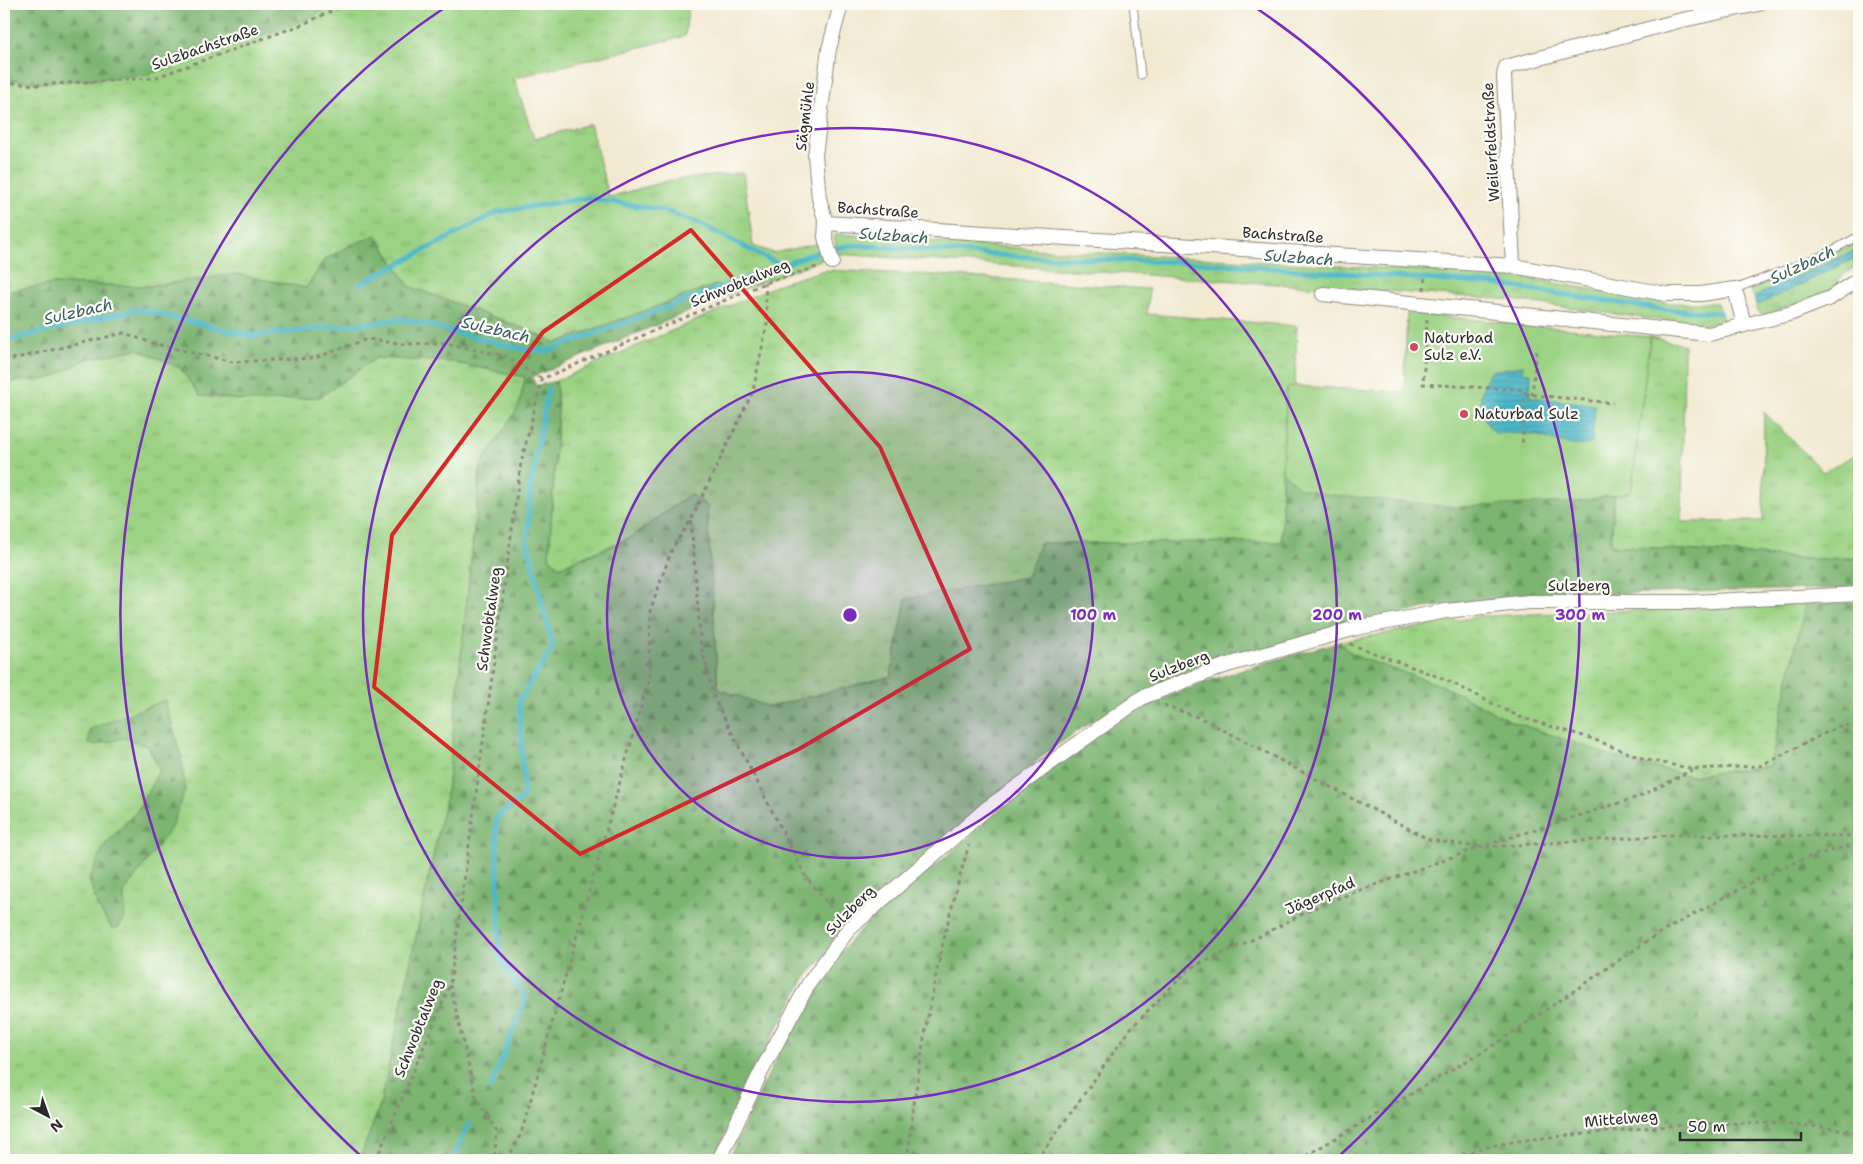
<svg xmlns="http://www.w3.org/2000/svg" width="1863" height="1164" font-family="'Shantell Sans',sans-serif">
<defs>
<pattern id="grass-tufts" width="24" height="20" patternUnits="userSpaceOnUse" patternTransform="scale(1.25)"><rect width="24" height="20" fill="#9bd283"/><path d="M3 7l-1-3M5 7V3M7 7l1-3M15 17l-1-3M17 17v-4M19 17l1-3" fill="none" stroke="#86b471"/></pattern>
<pattern id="forest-firs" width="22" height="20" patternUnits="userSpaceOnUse" patternTransform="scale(1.25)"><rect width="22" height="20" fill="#7cb471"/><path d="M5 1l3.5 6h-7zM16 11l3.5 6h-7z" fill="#66935d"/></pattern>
<pattern id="water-rules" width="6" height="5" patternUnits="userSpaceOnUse" patternTransform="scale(1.25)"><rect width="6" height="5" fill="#4cb7c8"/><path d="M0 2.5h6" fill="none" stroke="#3f95a3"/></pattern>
</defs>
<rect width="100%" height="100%" fill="#fdfcf7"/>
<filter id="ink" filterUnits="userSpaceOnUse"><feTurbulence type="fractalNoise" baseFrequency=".02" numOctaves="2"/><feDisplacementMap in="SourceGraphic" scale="10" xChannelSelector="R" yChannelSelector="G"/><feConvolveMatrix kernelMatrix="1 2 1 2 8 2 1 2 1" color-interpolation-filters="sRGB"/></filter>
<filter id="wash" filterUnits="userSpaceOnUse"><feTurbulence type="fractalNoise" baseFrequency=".0096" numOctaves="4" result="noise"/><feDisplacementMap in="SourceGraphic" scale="20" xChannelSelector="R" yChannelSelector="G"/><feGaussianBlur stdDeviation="1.12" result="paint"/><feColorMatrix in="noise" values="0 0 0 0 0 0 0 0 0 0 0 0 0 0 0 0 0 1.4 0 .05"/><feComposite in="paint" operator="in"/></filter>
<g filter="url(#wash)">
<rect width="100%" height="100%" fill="#f2e9d1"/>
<path fill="url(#grass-tufts)" stroke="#637e57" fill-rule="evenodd" d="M336,4H689L685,36L514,78L534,139L590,124L609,197L671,180L743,173L753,246L774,253L820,243L823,259L723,297L718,285L556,343L525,329L409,286L376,235L325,259L306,288L236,274L149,286L53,284L4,292V79L40,83L300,22Z
M839,234L1044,250L1509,275L1668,303H1717L1724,322L1705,325L1688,324L1513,300L838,254L834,236Z
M1859,242V248L1754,297L1750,290Z
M1859,256V264L1843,275L1829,292L1770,313L1762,314L1758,311L1756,306Z
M825,270L954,276L1149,289L1147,314L1297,326L1295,386L1287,388L1282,472V542L1041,543L1027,577L906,600L891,676L769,707L718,689L707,506L690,494L631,537L559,567L549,558L558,411L556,381L782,283Z
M1650,337L1684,345L1682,522L1763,521L1764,412L1823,472L1859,453V558L1818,559L1611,545L1614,495L1631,492Z
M138,349L180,368L200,396L320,397L376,358L451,362L525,377L519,406L481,465L447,791L380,1106L359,1160H4V382L49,379L87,359ZM165,700L181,757L185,790L147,860L124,893L104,846L137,811L160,770L148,746L124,738L95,745Z
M1805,604L1770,766L1690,776L1627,761L1510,721L1443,686L1360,658L1347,650L1339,642L1481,616Z"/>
<path fill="url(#forest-firs)" stroke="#54704e" d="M4,4H336L300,22L146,75L40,83L4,79Z
M376,235L409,286L525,329L556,343L718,284L723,297L532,377L536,386L556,381L558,411L549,558L560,567L631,538L690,494L707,506L718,689L769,707L891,676L906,599L1027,577L1040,543L1282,542V472L1300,488L1575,502L1614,495L1611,545L1818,559L1859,558V588L1528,596L1424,608L1161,684L1092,721L1047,752L872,901L804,980L757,1065L713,1160H359L380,1106L447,791L481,465L519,406L525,377L451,362L376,358L320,397L262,402L200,396L180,368L138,349L87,359L49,379L4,382V292L53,284L149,286L236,274L306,288L325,259L347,247Z
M1859,602V1160H728C762,1088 794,1014 842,951C867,918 915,883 948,855C996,813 1044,769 1097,734C1170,686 1256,666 1339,642L1347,650L1360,658L1443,686L1511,721L1627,761L1690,776L1770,766L1805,604Z
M165,700L181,757L185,790L172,826L124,893L125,918L119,927L112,929L98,907L89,880L104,846L137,811L160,769L148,746L124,738L95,745L88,743L90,729Z"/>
<path fill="#9bd283" stroke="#637e57" d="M1407,313L1650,337L1631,492L1575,502L1456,507L1323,494L1300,488L1282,472L1287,388L1295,386L1404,392Z"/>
<path fill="url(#water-rules)" stroke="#3c717a" d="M1859,248V256L1756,306L1754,297Z
M1523,366L1522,373H1531L1530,397L1595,405L1592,443C1570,450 1555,439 1535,435C1522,433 1508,433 1495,433C1476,412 1477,394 1491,371Z"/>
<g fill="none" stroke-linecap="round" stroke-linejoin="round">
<path stroke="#4cb7c8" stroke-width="5" d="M360,284L498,212L587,198L662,210L700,224L780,265
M4,341L138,309L252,336L404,319L521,349L547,351L820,251L853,245L1027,257L1204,263L1494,284L1658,309L1720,313
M490,1089L526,998L500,960L496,818L524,796L519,701L553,647L527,541L530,490L548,388
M451,1160L469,1123"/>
</g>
</g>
<g filter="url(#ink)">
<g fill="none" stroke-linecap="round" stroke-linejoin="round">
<g stroke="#8e8a7e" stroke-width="9">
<path id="service" d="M1133,4L1141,75
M1735,289L1823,255L1859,236"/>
</g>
<g stroke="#8e8a7e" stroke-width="16">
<path id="minor" d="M826,223L1513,266L1666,294H1701L1735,289L1744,325
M832,262L825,237L826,223L819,198L815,155L829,49L841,4
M1513,266L1504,75L1506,67L1678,21L1758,4
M1323,294L1709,334L1792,313L1830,298L1859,279
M719,1160L762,1070L809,983L849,929L986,809L1143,697L1224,666L1356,628L1446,611L1529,602H1691L1859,594"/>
</g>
<path stroke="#8e8a7e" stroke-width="3" stroke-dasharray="4 4" stroke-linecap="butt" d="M4,82L35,85L154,78L301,25L347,4
M1424,290L1425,274
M1427,319L1423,384L1525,390L1522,447
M4,361L124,333L152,343L233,362L315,358L367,339L405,344L446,343L505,356L542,379
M1525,394L1613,403
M1532,395L1537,347
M691,521L701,646L714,698L806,877L840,918
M1350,644L1444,679L1520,717L1590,738L1647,760L1694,769L1760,766L1839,726L1859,725
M1164,705L1205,720L1430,840L1477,847
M1486,847L1672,835L1859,836
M450,985L476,1098L497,1132L494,1160
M376,1160L450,985L521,463L542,379L765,283L820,266
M507,1160L521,1134L649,678L650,611L672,549L691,520L753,391L767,324L765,283
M907,1160C919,1054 938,947 969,845
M1037,1160L1131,1028L1190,968L1256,938L1322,904L1480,847L1641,796L1694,769
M1299,1160L1499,1042L1656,935L1760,878L1805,858L1859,843
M1448,1160C1494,1140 1545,1138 1594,1133C1682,1124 1771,1116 1859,1133"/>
<use href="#service" stroke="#fff" stroke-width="7"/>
<use href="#minor" stroke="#fff" stroke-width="14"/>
</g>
</g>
<path fill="none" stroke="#d62828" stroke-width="4" stroke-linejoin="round" d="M691,230L880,447L970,649L799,749L580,854L374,687L392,535L543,332Z"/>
<circle cx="850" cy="615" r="243" fill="#7b2cbf" fill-opacity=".12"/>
<g fill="none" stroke="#7b2cbf" stroke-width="2.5">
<circle cx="850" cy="615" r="243"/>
<circle cx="850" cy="615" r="487"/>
<path d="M362 1157A730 730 0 0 1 447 6M1253 6A730 730 0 0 1 1338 1157"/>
</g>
<g fill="#d1495b" stroke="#fdfcf7" stroke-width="2">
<circle cx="1414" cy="347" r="5"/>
<circle cx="1464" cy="414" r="5"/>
</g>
<g text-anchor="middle" stroke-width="4.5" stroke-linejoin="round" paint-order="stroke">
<g font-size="15" fill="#2b2b2b" stroke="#fdfcf7">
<text transform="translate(205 47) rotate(-19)" y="5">Sulzbachstraße</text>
<text transform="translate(805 116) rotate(-83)" y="5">Sägmühle</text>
<text transform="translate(1491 142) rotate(-93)" y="5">Weilerfeldstraße</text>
<text transform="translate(878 210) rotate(4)" y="5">Bachstraße</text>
<text transform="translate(1283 235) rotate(4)" y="5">Bachstraße</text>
<text transform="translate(740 283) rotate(-22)" y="5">Schwobtalweg</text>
<text x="1579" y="591">Sulzberg</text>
<text transform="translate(489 619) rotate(-82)" y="5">Schwobtalweg</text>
<text transform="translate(1179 666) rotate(-21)" y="5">Sulzberg</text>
<text transform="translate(1320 896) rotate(-23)" y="5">Jägerpfad</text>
<text transform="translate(850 910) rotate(-45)" y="5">Sulzberg</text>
<text transform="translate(418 1028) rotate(-68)" y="5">Schwobtalweg</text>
<text transform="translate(1621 1119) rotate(-5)" y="5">Mittelweg</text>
</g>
<g font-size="15" fill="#2b2b2b" stroke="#fdfcf7" text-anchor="start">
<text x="1424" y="343">Naturbad<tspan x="1424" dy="17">Sulz e.V.</tspan></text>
<text x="1474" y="419">Naturbad Sulz</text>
</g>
<g font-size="16" font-style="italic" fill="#375c62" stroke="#fdfcf7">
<text transform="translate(894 235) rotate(4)" y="6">Sulzbach</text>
<text transform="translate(1299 257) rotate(4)" y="6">Sulzbach</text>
<text transform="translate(1802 264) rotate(-25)" y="6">Sulzbach</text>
<text transform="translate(78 311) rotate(-13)" y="6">Sulzbach</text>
<text transform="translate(496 329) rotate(13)" y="6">Sulzbach</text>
</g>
</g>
<circle cx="850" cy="615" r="8" fill="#7b2cbf" stroke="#fdfcf7" stroke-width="2.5"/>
<g font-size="15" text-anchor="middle" font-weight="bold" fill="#7b2cbf" stroke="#fdfcf7" stroke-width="4.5" stroke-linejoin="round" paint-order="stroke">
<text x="1093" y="620">100 m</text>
<text x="1337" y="620">200 m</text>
<text x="1580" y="620">300 m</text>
</g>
<rect width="1863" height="1164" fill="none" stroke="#fdfcf7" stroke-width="20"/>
<g transform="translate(48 1116) rotate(139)" stroke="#fdfcf7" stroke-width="4" paint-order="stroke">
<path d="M0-4L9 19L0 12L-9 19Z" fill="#2b2b2b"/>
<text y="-8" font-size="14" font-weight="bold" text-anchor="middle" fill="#2b2b2b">N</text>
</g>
<path d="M1680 1132v8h121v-8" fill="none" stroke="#2b2b2b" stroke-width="2.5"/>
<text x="1688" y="1132" font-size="15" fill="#2b2b2b" stroke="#fdfcf7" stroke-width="4" paint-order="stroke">50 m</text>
</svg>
